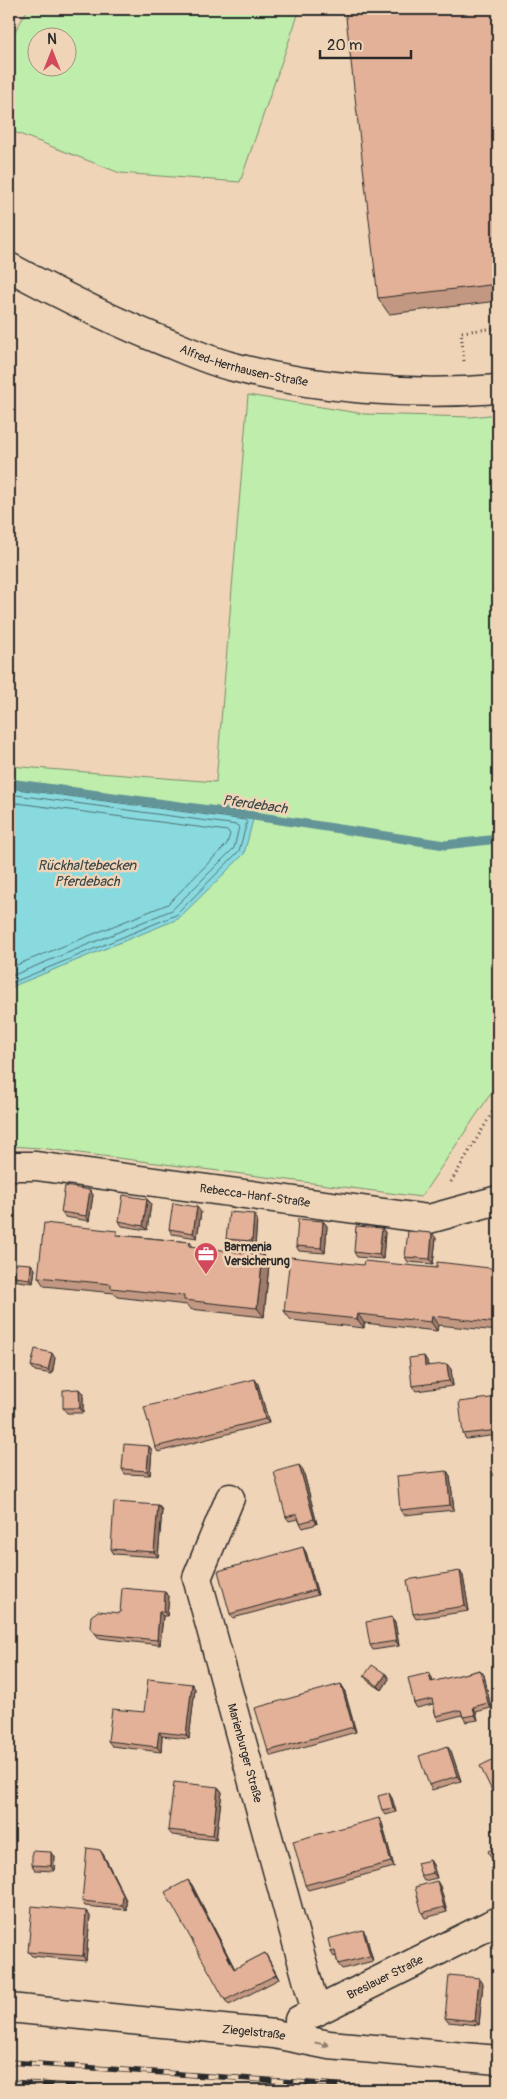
<svg xmlns="http://www.w3.org/2000/svg" width="507" height="2099" font-family="Pangolin,sans-serif">
<rect width="100%" height="100%" fill="#f0d4b7"/>
<filter id="ink" filterUnits="userSpaceOnUse"><feTurbulence type="fractalNoise" baseFrequency=".02" numOctaves="2"/><feDisplacementMap in="SourceGraphic" scale="10" xChannelSelector="R" yChannelSelector="G"/><feConvolveMatrix kernelMatrix="1 2 1 2 8 2 1 2 1" color-interpolation-filters="sRGB"/></filter>
<g filter="url(#ink)">
<path fill="#bfedab" stroke="#758c6b" fill-rule="evenodd" d="M28,9H300L240,182L120,173L9,130V42ZM38,38H68V68H38Z
M248,395L364,414L471,417L498,414V1083L421,1197L40,1148L9,1146V766L216,782Z"/>
<path fill="#88dadf" stroke="#639497" d="M9,783L254,816L244,854L178,919L16,985L9,990Z"/>
<g fill="none" stroke-linecap="round" stroke-linejoin="round">
<path stroke="#507173" stroke-width="1" d="M9,788L245,820L247,822L239,851L176,915L9,984
M9,794L237,825L239,827L234,848L172,910L9,977
M9,802L228,831L230,834L227,844L168,904L9,968"/>
<path stroke="#639497" stroke-width="9" d="M9,783L254,816L445,845L498,839"/>
<g stroke="#2b2b2b" stroke-width="31">
<g id="minor">
<path id="s1" d="M9,267C62,296 117,323 173,345C192,353 211,361 230,366C314,389 412,396 498,389"/>
<path id="s2" d="M9,1166H36L429,1219L498,1200"/>
<path id="s3" d="M230,1498L197,1578L316,2012"/>
<path id="s4" d="M9,2008L274,2034L329,2045L498,2060"/>
<path id="s5" d="M299,2020L498,1921"/>
</g>
</g>
<path stroke="#2b2b2b" stroke-width="3" stroke-dasharray="1 4" stroke-linecap="butt" d="M464,361L461,332L498,328
M451,1182L498,1103"/>
<use href="#minor" stroke="#f0d4b7" stroke-width="28"/>
<g stroke="#2b2b2b" stroke-width="5.5">
<path id="rail" d="M9,2062L407,2090
M9,2082L130,2090"/>
</g>
<use href="#rail" stroke="#f0d4b7" stroke-width="4" stroke-dasharray="11" stroke-linecap="butt"/>
</g>
<path fill="#c39882" stroke="#2b2b2b" d="M498,9V301L389,314L378,298Z
M90,1190L93,1195L89,1221L65,1217L61,1212Z
M147,1199L151,1204L147,1230L122,1226L119,1221Z
M201,1212L197,1238L172,1234L169,1229Z
M254,1214L257,1219L255,1246L230,1244L226,1239Z
M323,1221L327,1226L325,1253L299,1251L296,1246Z
M385,1232L383,1259L357,1257L354,1252Z
M120,1235L190,1242L193,1247L269,1264L264,1317L190,1309L187,1305L117,1297L114,1293L44,1286L38,1277Z
M436,1238L433,1264L408,1262L405,1257Z
M31,1264L35,1269L33,1283L18,1281L15,1277Z
M363,1265L437,1268L498,1269V1331L438,1325L437,1331L364,1323V1328L291,1320L284,1311Z
M424,1356L427,1361L428,1366L451,1369L453,1386L416,1391L412,1386Z
M55,1358L52,1374L35,1371L31,1366Z
M258,1384L269,1423L158,1452L155,1447Z
M83,1394V1413H67L63,1408Z
M498,1397V1435L466,1439L463,1434Z
M149,1446L152,1450L150,1475L125,1474L122,1469Z
M299,1465L303,1470L317,1524L303,1528L300,1523L298,1519L289,1521L286,1517Z
M447,1471L450,1476L454,1510L404,1515L400,1510Z
M158,1505L162,1510L158,1557L114,1554L111,1549Z
M306,1552L318,1595L233,1618L230,1614Z
M460,1571L463,1576L469,1611L416,1619L413,1614Z
M165,1592L169,1596L167,1616H163L160,1645L99,1638L90,1627Z
M395,1622L399,1646L373,1650L370,1645Z
M480,1670L484,1675L491,1708L476,1712L478,1720L466,1722L462,1715L439,1721L436,1716L433,1704L417,1708L414,1703L429,1673L432,1678L433,1682Z
M364,1676L389,1679L382,1690L368,1681Z
M192,1684L195,1689L189,1739L162,1736L161,1752L112,1746L108,1741L144,1712Z
M341,1684L344,1689L356,1732L271,1756L268,1751Z
M451,1751L461,1781L432,1790L429,1785Z
M218,1787L222,1792L216,1840L172,1835L168,1830Z
M392,1798L396,1812L386,1815L382,1810Z
M379,1818L382,1823L394,1867L308,1890L305,1885Z
M103,1854L126,1900V1910L85,1906L82,1901Z
M55,1856L54,1871L35,1870L32,1865Z
M430,1860L433,1865L437,1878L424,1881L421,1876Z
M188,1880L192,1885L235,1969L265,1953L279,1979L229,2005L225,2000Z
M440,1886L447,1912L425,1918L422,1913Z
M86,1911L90,1916L86,1961L32,1956L28,1952Z
M363,1930L366,1935L373,1961L342,1969L338,1964L336,1956L334,1957L331,1952Z
M483,1983L479,2025L448,2022L445,2018Z"/>
<path fill="#9f7c6a" stroke="#2b2b2b" d="M90,1190L93,1195L89,1221L86,1216Z
M147,1199L151,1204L147,1230L143,1226Z
M197,1207L201,1212L197,1238L193,1233Z
M254,1214L257,1219L255,1246L252,1241Z
M323,1221L327,1226L325,1253L321,1248Z
M382,1228L385,1232L383,1259L379,1255Z
M432,1233L436,1238L433,1264L430,1259Z
M263,1255L269,1264L264,1317L257,1308Z
M31,1264L35,1269L33,1283L30,1279Z
M358,1314L364,1323V1328L357,1319Z
M432,1316L438,1325L437,1331L431,1322Z
M52,1353L55,1358L52,1374L48,1370Z
M424,1356L427,1361L429,1371L425,1366Z
M447,1364L451,1369L453,1386L449,1381Z
M255,1379L258,1384L269,1423L265,1419Z
M79,1389L83,1394V1413L80,1408Z
M149,1446L152,1450L150,1475L147,1471Z
M299,1465L303,1470L317,1524L314,1519Z
M447,1471L450,1476L454,1510L450,1505Z
M158,1505L162,1510L158,1557L154,1552Z
M303,1547L306,1552L318,1595L315,1590Z
M460,1571L463,1576L469,1611L465,1606Z
M165,1592L169,1596L167,1616L164,1612Z
M159,1612L163,1616L160,1645L157,1640Z
M392,1617L395,1622L399,1646L396,1641Z
M480,1670L484,1675L491,1708L488,1703Z
M429,1673L432,1678L434,1687L431,1682Z
M386,1674L389,1679L382,1690L378,1686Z
M192,1684L195,1689L189,1739L186,1735Z
M341,1684L344,1689L356,1732L353,1727Z
M473,1707L476,1712L478,1720L475,1715Z
M159,1732L162,1736L161,1752L157,1747Z
M447,1746L451,1751L461,1781L457,1776Z
M218,1787L222,1792L216,1840L213,1835Z
M389,1793L392,1798L396,1812L393,1808Z
M379,1818L382,1823L394,1867L391,1862Z
M100,1850L103,1854L126,1900V1910L122,1905Z
M51,1852L55,1856L54,1871L51,1866Z
M430,1860L433,1865L437,1878L433,1873Z
M188,1880L192,1885L237,1974L234,1969Z
M437,1881L440,1886L447,1912L444,1907Z
M86,1911L90,1916L86,1961L83,1956Z
M363,1930L366,1935L373,1961L370,1956Z
M265,1953L268,1958L279,1979L276,1975Z
M479,1978L483,1983L479,2025L475,2021Z"/>
<path fill="#e3b197" stroke="#2b2b2b" d="M345,9H498V284L378,298Z
M65,1186L90,1190L86,1216L61,1212Z
M123,1195L147,1199L143,1226L119,1221Z
M173,1203L197,1207L193,1233L169,1229Z
M229,1212L254,1214L252,1241L226,1239Z
M298,1219L323,1221L321,1248L296,1246Z
M44,1223L117,1231V1235L190,1242L189,1246L263,1255L257,1308L184,1300V1296L111,1288V1284L38,1277Z
M356,1226L382,1228L379,1255L354,1252Z
M408,1231L432,1233L430,1259L405,1257Z
M290,1257L363,1265L364,1261L437,1268V1262L498,1269V1323L432,1316L431,1322L358,1314L357,1319L284,1311Z
M16,1263L31,1264L30,1279L15,1277Z
M35,1349L52,1353L48,1370L31,1366Z
M424,1356L425,1366L447,1364L449,1381L412,1386L409,1358Z
M255,1379L265,1419L155,1447L144,1407Z
M79,1389L80,1408H63V1390Z
M498,1397V1430L463,1434L459,1402Z
M124,1444L149,1446L147,1471L122,1469Z
M299,1465L314,1519L300,1523L297,1514L286,1517L274,1472Z
M447,1471L450,1505L400,1510L397,1476Z
M114,1502L158,1505L154,1552L111,1549Z
M303,1547L315,1590L230,1614L218,1571Z
M460,1571L465,1606L413,1614L407,1580Z
M122,1588L165,1592L164,1612H159L157,1640L96,1634L90,1627L91,1616L98,1611L120,1613Z
M392,1617L396,1641L370,1645L366,1622Z
M372,1665L386,1674L378,1686L364,1676Z
M480,1670L488,1703L473,1707L475,1715L463,1717L461,1710L436,1716L432,1699L414,1703L408,1678L429,1673L431,1682Z
M148,1679L192,1684L186,1735L159,1732L157,1747L108,1741L112,1709L144,1712Z
M341,1684L353,1727L268,1751L255,1708Z
M447,1746L457,1776L429,1785L419,1756Z
M498,1757V1803L480,1766Z
M174,1782L218,1787L213,1835L168,1830Z
M389,1793L393,1808L382,1810L378,1796Z
M379,1818L391,1862L305,1885L293,1841Z
M498,1846V1872L488,1851Z
M87,1848L100,1850L123,1895L122,1905L82,1901Z
M32,1851L51,1852V1866L32,1865Z
M430,1860L433,1873L421,1876L417,1863Z
M188,1880L234,1969L265,1953L276,1975L225,2000L165,1892Z
M437,1881L444,1907L422,1913L415,1887Z
M32,1906L86,1911L83,1956L28,1952Z
M363,1930L370,1956L338,1964L335,1951L331,1952L328,1939Z
M449,1975L479,1978L475,2021L445,2018Z"/>
<defs><path id="oneway-solid" d="M-6-.8H1V-3.2L6.5 0L1 3.2V.8H-6Z" transform="scale(1.25)"/></defs>
<use fill="#8e8071" href="#oneway-solid" transform="translate(322 2044) rotate(11)"/>
</g>
<defs>
<g id="office-pin" transform="scale(1.25)"><path d="M0 17L-7.5 6A9.5 9.5 0 1 1 7.5 6Z" fill="#d1495b" stroke="#f0d4b7"/><path d="M-6-3h4V-5.5h4V-3h4V5H-6ZM-1-4.5V-3h2v-1.5ZM-6 0V1H6V0Z" fill="#fff"/></g>
</defs>
<g fill-rule="evenodd">
<use href="#office-pin" x="206" y="1254"/>
</g>
<g text-anchor="middle" stroke-width="5" stroke-linejoin="round" paint-order="stroke">
<g font-size="12" fill="#2b2b2b" stroke="#f0d4b7">
<text dy="4" stroke="none"><textPath href="#s1" startOffset="256">Alfred-Herrhausen-Straße</textPath></text>
<text dy="4" stroke="none"><textPath href="#s2" startOffset="248">Rebecca-Hanf-Straße</textPath></text>
<text dy="4" stroke="none"><textPath href="#s3" startOffset="268">Marienburger Straße</textPath></text>
<text dy="4" stroke="none"><textPath href="#s5" startOffset="96">Breslauer Straße</textPath></text>
<text dy="4" stroke="none"><textPath href="#s4" startOffset="246">Ziegelstraße</textPath></text>
</g>
<g font-size="12" font-weight="bold" fill="#2b2b2b" stroke="#f0d4b7" text-anchor="start">
<text x="224" y="1251">Barmenia<tspan x="224" dy="14">Versicherung</tspan></text>
</g>
<g font-size="14" font-style="italic" fill="#394546" stroke="#f0d4b7">
<text transform="translate(255 804) rotate(8)" y="5">Pferdebach</text>
<text x="87" y="870">Rückhaltebecken<tspan x="87" dy="16">Pferdebach</tspan></text>
</g>
</g>
<rect width="507" height="2099" fill="none" stroke="#f0d4b7" stroke-width="30"/>
<rect x="15" y="15" width="477" height="2069" fill="none" stroke="#2b2b2b" stroke-width="2" filter="url(#ink)"/>
<g transform="translate(52 52)"><circle r="24" fill="#f0d4b7" stroke="#a1907f"/>
<path d="M0-4L9 19L0 12L-9 19Z" fill="#d1495b"/>
<text y="-8" font-size="14" font-weight="bold" text-anchor="middle" fill="#2b2b2b">N</text>
</g>
<path d="M320 50v8h91v-8" fill="none" stroke="#2b2b2b" stroke-width="2.5"/>
<text x="327" y="50" font-size="15" fill="#2b2b2b" stroke="#f0d4b7" stroke-width="4" paint-order="stroke">20 m</text>
</svg>
